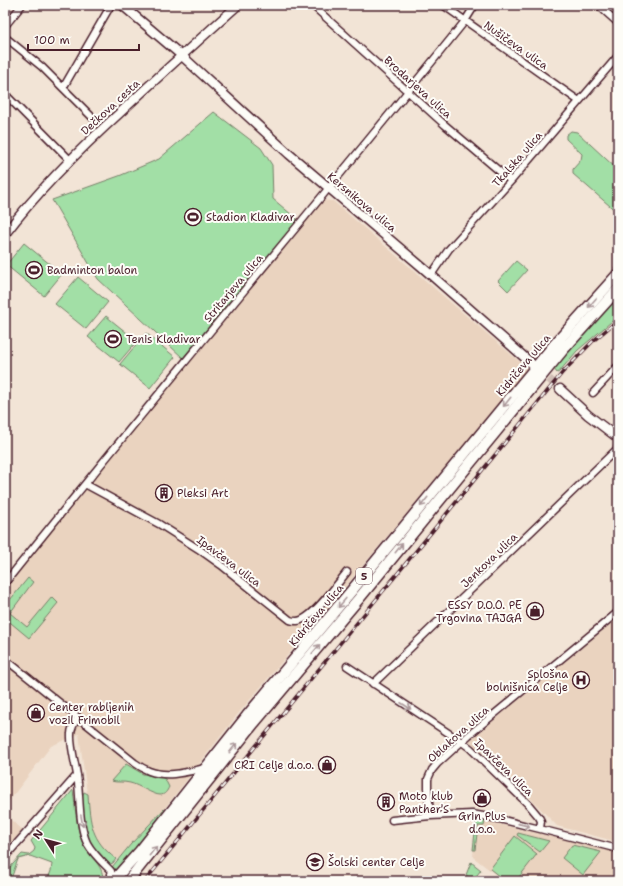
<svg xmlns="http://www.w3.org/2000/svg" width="623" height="886" font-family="'Shantell Sans',sans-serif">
<rect width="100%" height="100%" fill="#f2e4d6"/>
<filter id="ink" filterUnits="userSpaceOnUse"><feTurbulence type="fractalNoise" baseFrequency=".025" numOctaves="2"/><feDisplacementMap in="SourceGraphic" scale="8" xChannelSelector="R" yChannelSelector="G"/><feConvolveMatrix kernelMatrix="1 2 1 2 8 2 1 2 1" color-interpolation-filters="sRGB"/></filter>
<g filter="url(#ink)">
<path fill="#ead3bf" d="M315,200L333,201L528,369L238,714L164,809L119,858L116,859L104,850L96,838L91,822L79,734L51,746L5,806V583L158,390Z
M618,618V842L557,826L514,781L469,741Z
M5,815L23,830L5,851Z
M477,820L485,821L618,852V881H504L473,857L476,823Z"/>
<path fill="#a2dfa6" stroke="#767f68" d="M214,112L261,148L272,165L273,199L298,220L183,358L98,279L52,200L119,176L159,159Z
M571,131L577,132L618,170V213L573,174V169L581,160L582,154L566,139V135Z
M24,243L62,274L44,296L6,265Z
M516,261L527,270L508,291L498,281Z
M78,277L108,302L86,329L55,304Z
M618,296V316L577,351L559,372L557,373L554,369L585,332Z
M106,316L137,341L119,362L88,337Z
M146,333L175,357L150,388L120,364Z
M28,578L33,582L10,613L27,627L52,597L58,603L29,638L5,618V606Z
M126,764L143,774L161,777L165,779L169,787C167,791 165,795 160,795C153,795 139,785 130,783C123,781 117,783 111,781Z
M73,790C75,805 77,834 84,846C90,857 106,868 102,881H47L51,871L52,864L30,856L18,859L11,879L14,881H5V873L22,854L29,855L34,851L35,848L31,841Z
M84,792L88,794C90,823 91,840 116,859L113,863L110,864C105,860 99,855 95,851C88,841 78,802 84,792Z
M164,809L165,811L164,813L117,870H113L112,867L131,844Z
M477,820L485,821L484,826H478L475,850H473L476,823Z
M518,833L549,841L540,852L517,835Z
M515,836L537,854L516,881H505L490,869Z
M572,845L601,852L583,875L562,858Z
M471,862L481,870L473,880L466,875Z"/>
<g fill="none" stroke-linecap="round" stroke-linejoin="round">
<path stroke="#d0bdb4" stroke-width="8" stroke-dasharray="8 4" stroke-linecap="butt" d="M540,371L560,389"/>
<g stroke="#4a1f2b" stroke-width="9">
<path id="minor" d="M312,5L445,125L511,181
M443,5L579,101
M598,5L618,23
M5,26L22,5
M5,37L42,67L93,118
M63,88L111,5
M5,94L70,160
M431,275L449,249L511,181L618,56
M593,393L618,366
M85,484L159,524L200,550L221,565L290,620C292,621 295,621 297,621C312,620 337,584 347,572
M5,583C156,394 313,210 465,21L475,5
M5,659L135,763C139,766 144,769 149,771C167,778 187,772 205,768
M347,666L462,742L470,748L529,805L539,817L541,821L540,829L499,819L472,814L430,816
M373,684L618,448
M78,717C74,723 71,728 71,734C70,748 77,768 78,783C80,801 79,826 87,843C93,854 102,862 111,871V881
M392,820L430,816L428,788V779L432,770L437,764L469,735L618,612
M540,829L618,849
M5,857L77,775"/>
</g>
<g stroke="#4a1f2b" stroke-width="11">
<path id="tertiary" d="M122,5L181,55L289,154L422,267L531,363
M5,234C40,188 81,148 124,109C161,74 200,39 238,5
M560,389L588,415L618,438"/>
</g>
<g stroke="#4a1f2b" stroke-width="13">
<path id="primary" d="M113,881L140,851L247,716L353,589L517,390L555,344L618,274
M128,881L254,723L361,596L562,351L618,289"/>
</g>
<use href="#minor" stroke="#fdfcf7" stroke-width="6"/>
<use href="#tertiary" stroke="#fdfcf7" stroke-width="8"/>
<use href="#primary" stroke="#fdfcf7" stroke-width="10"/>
<g stroke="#4a1f2b" stroke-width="3.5">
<path id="rail" d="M145,881L563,372L592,342L618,320"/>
</g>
<use href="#rail" stroke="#fdfcf7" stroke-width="2" stroke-dasharray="6" stroke-linecap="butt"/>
</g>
<defs><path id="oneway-shaft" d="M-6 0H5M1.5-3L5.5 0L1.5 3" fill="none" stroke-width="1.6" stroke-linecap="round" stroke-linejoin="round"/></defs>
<g stroke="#ac999b">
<use href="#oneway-shaft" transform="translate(592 303) rotate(131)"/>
<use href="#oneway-shaft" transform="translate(507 402) rotate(129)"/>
<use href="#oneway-shaft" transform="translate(424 502) rotate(129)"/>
<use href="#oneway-shaft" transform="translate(399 548) rotate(-51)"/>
<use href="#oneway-shaft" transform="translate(342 603) rotate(130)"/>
<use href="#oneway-shaft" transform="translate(316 649) rotate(-50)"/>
<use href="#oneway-shaft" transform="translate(406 706) rotate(33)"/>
<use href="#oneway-shaft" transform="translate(233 748) rotate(-51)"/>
<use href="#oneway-shaft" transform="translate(82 821) rotate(79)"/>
<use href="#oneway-shaft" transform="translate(524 825) rotate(13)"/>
<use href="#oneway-shaft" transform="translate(153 851) rotate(-52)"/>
</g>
</g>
<defs>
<g id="stadium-ring" transform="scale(0.9)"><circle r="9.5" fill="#fdfcf7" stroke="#4a1f2b" stroke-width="1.5"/><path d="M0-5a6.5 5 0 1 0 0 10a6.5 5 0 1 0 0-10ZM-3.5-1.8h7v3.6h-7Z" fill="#4a1f2b"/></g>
<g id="building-ring" transform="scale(0.9)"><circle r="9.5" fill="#fdfcf7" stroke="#4a1f2b" stroke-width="1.5"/><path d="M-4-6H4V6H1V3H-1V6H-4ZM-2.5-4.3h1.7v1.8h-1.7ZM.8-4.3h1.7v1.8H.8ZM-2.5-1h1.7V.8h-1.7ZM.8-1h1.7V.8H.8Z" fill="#4a1f2b"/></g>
<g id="shop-ring" transform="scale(0.9)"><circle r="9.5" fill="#fdfcf7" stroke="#4a1f2b" stroke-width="1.5"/><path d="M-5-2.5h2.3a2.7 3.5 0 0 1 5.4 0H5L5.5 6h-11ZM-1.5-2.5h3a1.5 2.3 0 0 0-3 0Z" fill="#4a1f2b"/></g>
<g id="hospital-ring" transform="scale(0.9)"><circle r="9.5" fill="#fdfcf7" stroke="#4a1f2b" stroke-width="1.5"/><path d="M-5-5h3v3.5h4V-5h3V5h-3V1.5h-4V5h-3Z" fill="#4a1f2b"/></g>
<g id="school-ring" transform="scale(0.9)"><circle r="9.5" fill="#fdfcf7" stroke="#4a1f2b" stroke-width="1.5"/><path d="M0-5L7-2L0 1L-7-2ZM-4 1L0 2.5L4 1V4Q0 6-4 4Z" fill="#4a1f2b"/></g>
</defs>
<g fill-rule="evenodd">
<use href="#stadium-ring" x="193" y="217"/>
<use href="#stadium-ring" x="34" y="270"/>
<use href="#stadium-ring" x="113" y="339"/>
<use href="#building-ring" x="164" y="493"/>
<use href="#shop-ring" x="535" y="611"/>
<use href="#hospital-ring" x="581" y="680"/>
<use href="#shop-ring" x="36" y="713"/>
<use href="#shop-ring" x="327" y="765"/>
<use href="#shop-ring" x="482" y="798"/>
<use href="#building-ring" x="386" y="802"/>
<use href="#school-ring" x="315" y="862"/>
</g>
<g text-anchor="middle" stroke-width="4" stroke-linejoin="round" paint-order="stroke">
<rect fill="#fdfcf7" stroke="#806168" stroke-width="1" x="356" y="568" width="16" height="16" rx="3"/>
<g font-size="10" font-weight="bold" fill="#4a1f2b">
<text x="364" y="580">5</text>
</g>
<g font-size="11" fill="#4a1f2b" stroke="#fdfcf7">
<text transform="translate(516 45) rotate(35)" y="4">Nušičeva ulica</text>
<text transform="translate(418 87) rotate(42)" y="4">Brodarjeva ulica</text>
<text transform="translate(110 107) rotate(-43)" y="4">Dečkova cesta</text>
<text transform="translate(517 159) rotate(-49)" y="4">Tkalska ulica</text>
<text transform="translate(362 202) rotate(40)" y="4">Kersnikova ulica</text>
<text transform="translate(233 288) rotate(-50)" y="4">Stritarjeva ulica</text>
<text transform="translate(523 365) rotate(-50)" y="4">Kidričeva ulica</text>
<text transform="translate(489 560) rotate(-44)" y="4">Jenkova ulica</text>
<text transform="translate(229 561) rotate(37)" y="4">Ipavčeva ulica</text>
<text transform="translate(316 615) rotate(-50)" y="4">Kidričeva ulica</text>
<text transform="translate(458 734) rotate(-42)" y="4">Oblakova ulica</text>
<text transform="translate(504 767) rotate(44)" y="4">Ipavčeva ulica</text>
</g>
<g font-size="11" fill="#4a1f2b" stroke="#fdfcf7" text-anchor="start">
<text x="206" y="221">Stadion Kladivar</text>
<text x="47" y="274">Badminton balon</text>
<text x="126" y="343">Tenis Kladivar</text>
<text x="177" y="497">Pleksi Art</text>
<text x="522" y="609" text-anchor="end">ESSY D.O.O. PE<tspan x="522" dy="13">Trgovina TAJGA</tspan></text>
<text x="568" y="678" text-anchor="end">Splošna<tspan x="568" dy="13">bolnišnica Celje</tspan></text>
<text x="49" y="711">Center rabljenih<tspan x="49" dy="13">vozil Frimobil</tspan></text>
<text x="314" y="769" text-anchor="end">CRI Celje d.o.o.</text>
<text x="399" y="800">Moto klub<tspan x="399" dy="13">Panther'S</tspan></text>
<text x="482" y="820" text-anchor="middle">Grin Plus<tspan x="482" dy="13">d.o.o.</tspan></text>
<text x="328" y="866">Šolski center Celje</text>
</g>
</g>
<rect width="623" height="886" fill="none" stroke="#fdfcf7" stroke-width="20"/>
<rect x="10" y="10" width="603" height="866" fill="none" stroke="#4a1f2b" stroke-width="1.5" filter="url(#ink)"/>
<g transform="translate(46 840) rotate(306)" stroke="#fdfcf7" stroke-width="3" paint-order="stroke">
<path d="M0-3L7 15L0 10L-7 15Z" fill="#4a1f2b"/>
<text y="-6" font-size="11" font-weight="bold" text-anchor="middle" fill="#4a1f2b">N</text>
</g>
<path d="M28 44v6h111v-6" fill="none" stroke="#4a1f2b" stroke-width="2"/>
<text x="34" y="44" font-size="12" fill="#4a1f2b" stroke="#fdfcf7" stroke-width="3" paint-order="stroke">100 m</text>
</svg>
